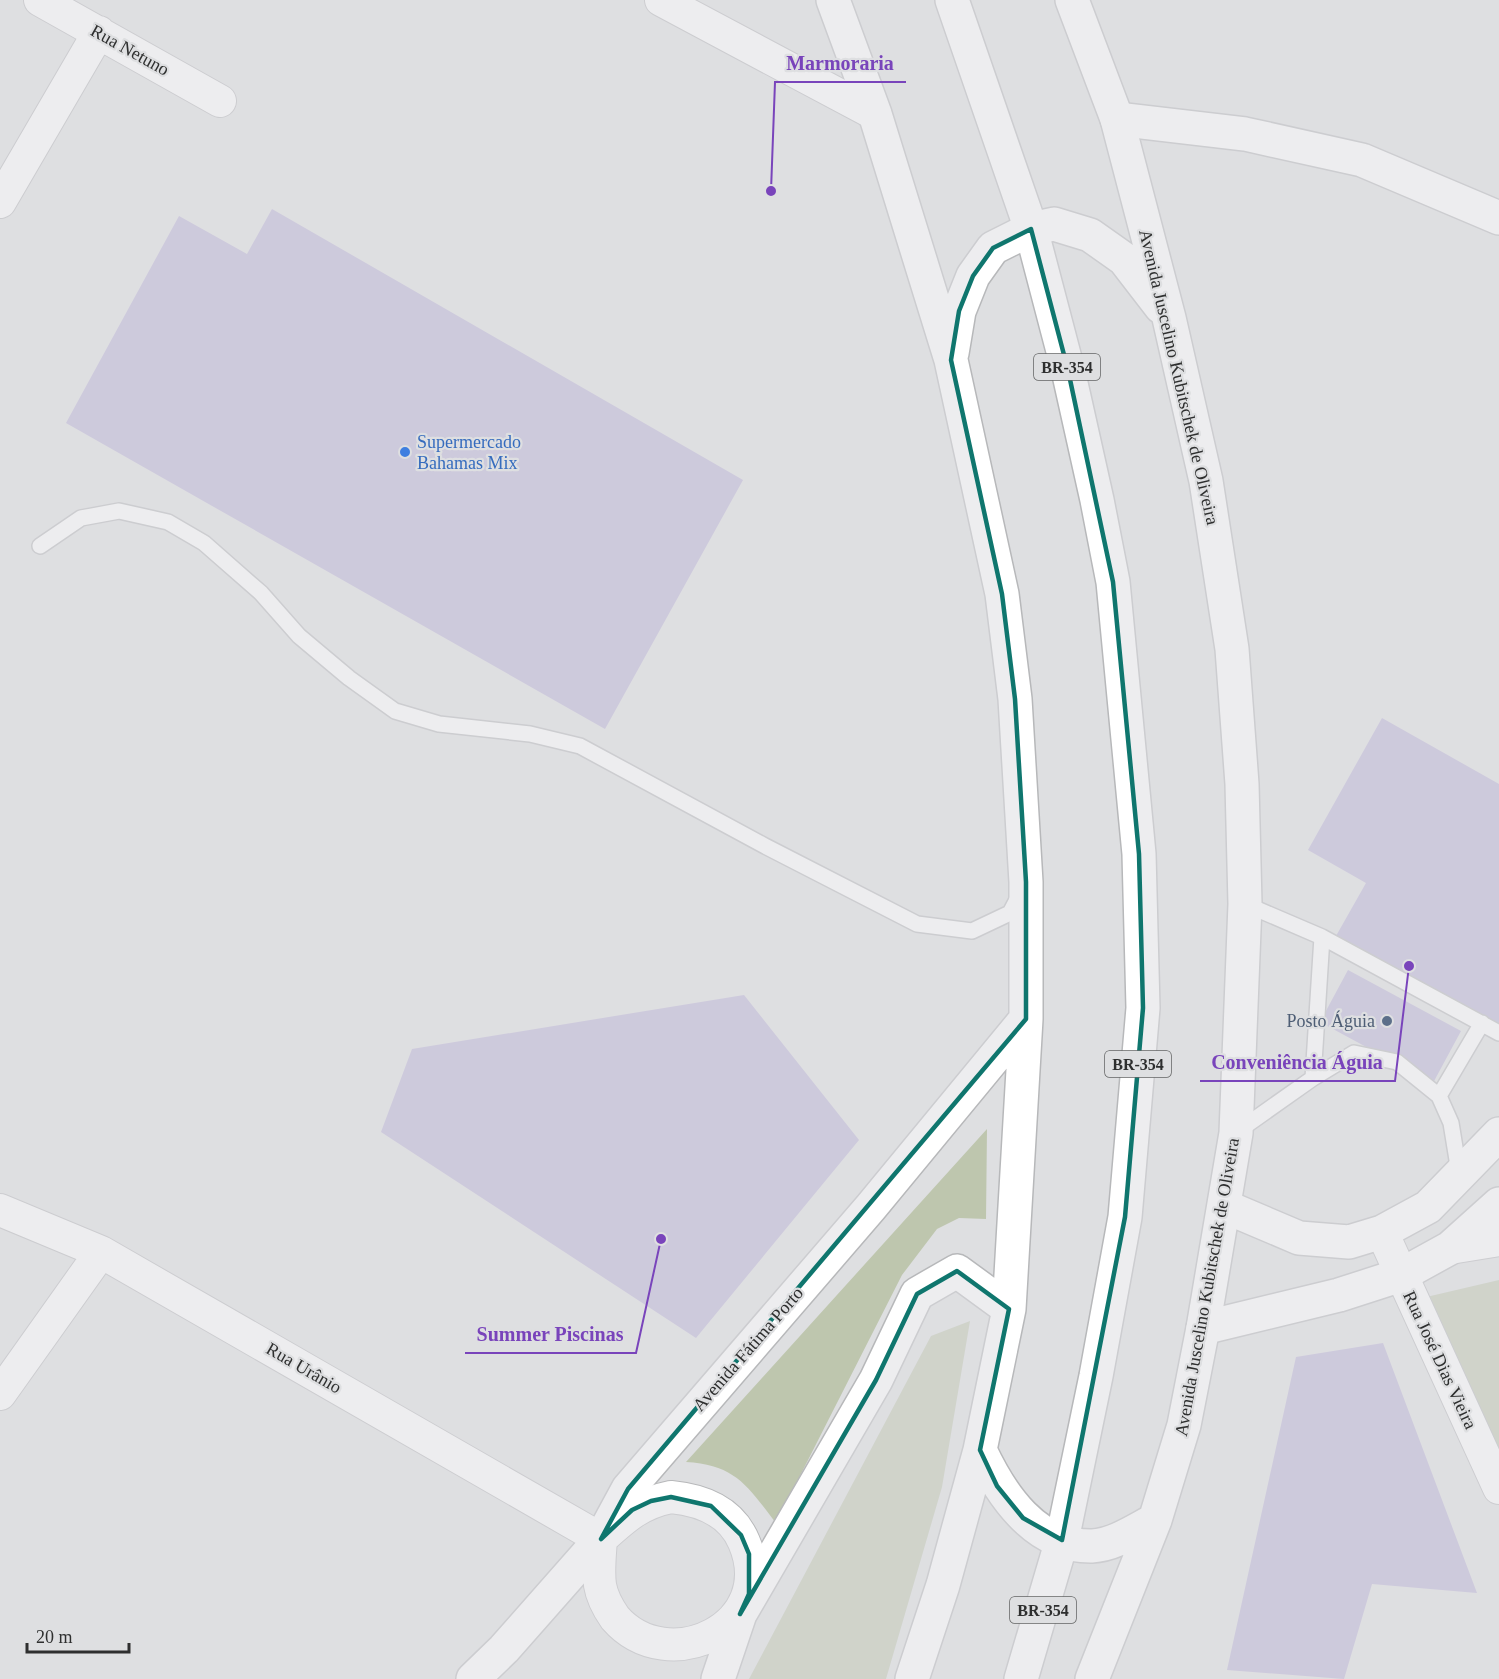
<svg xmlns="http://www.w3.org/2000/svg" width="1499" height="1679" font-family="'Times New Roman',serif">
<rect width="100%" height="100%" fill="#dedfe1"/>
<path fill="#bec6ae" d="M987,1129L986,1219L959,1218L937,1229L902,1275L776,1523C747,1485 735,1465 686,1462Z
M1499,1280V1462L1422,1298Z
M970,1321L942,1487L886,1679H749L931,1336Z"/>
<path fill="#b9b1d5" d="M272,209L743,480L605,729L66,423L179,216L247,254Z
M1382,718L1499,784V1026L1336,936L1366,883L1308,850Z
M1348,970L1461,1031L1433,1083L1320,1022Z
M744,995L859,1140L696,1338L381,1132L412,1049Z
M1383,1343L1477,1593L1372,1584L1344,1679L1227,1670L1296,1357Z"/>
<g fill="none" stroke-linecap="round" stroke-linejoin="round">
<g stroke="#b7b8ba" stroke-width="18">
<path id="service" d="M40,546L81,518L119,511L168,522L204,543L261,593L299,636L349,678L395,711L439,724L530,734L580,746L765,846L917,924L972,931L1010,913L1019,896
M1245,904L1322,937L1499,1033
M1313,1078L1322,937
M1439,1096L1482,1023
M1238,1131L1313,1078L1354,1053L1397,1062L1439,1096L1451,1123L1459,1172"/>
</g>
<g stroke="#b7b8ba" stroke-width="34">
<path id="minor" d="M40,0L220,101
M661,0L875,114
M0,202L99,32
M0,1210L101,1252L601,1539
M1382,1232L1499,1488
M1450,1248L1499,1240
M0,1394L101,1252
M671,1497C702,1500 731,1511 744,1542C780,1626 668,1679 615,1618C608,1608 602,1597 600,1585C598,1570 600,1554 601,1539C624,1518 640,1503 671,1497Z"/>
</g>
<g stroke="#b7b8ba" stroke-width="36">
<path id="tertiary" d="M1117,119L1245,134L1362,160L1499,218
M1226,1207L1299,1238L1349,1242L1382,1232L1428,1207L1499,1134
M1203,1328L1339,1295L1401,1275L1450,1248L1499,1204"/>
</g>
<g stroke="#b7b8ba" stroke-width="36">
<path id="secondary" d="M833,0L875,114L951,360L1002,594L1015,699L1026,882V1019L1009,1309L980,1450L943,1585L912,1679
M1072,0L1117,119L1169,318L1206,481L1232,649L1242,784L1245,904L1236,1133L1203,1328L1184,1425L1155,1520L1092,1679
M952,353L959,311L973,276L993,248L1031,229L1054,224L1090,235L1124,259L1161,307
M980,1450C1001,1495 1035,1547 1092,1546C1114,1545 1136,1530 1155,1520
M473,1679L504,1649L601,1539L628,1489L871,1207L1026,1019
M718,1679L740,1614L876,1380L917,1294L957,1271L1009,1309"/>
</g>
<g stroke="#b7b8ba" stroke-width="36">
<path id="primary" d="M952,0L1031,229L1068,370L1097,500L1113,582L1139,854L1143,1008L1125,1217L1096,1376L1062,1540L1021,1679"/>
</g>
<use href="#service" stroke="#fff" stroke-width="15"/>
<use href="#minor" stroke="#fff" stroke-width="32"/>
<use href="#tertiary" stroke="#fff" stroke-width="33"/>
<use href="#secondary" stroke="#fff" stroke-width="33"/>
<use href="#primary" stroke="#fff" stroke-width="33"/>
</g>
<path d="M0 0H1499V1679H0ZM1031,229L1068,370L1113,582L1139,854L1143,1008L1125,1217L1062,1540L1023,1518L997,1486L980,1450L1009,1309L957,1271L917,1294L876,1380L740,1614L749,1594V1554L741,1535L711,1506L671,1497L651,1501L632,1510L601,1539L628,1489L1026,1019V882L1015,699L1002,594L951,360L959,311L973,276L993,248Z" fill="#dedfe1" fill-opacity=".55" fill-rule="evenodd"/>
<path fill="none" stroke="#0f766e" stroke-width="4.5" stroke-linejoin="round" d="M1031,229L1068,370L1113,582L1139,854L1143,1008L1125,1217L1062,1540L1023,1518L997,1486L980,1450L1009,1309L957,1271L917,1294L876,1380L740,1614L749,1594V1554L741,1535L711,1506L671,1497L651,1501L632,1510L601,1539L628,1489L1026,1019V882L1015,699L1002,594L951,360L959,311L973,276L993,248Z"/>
<circle fill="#3f7fe0" stroke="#dedfe1" stroke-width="2" cx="405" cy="452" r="6"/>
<circle fill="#5c6f8a" stroke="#dedfe1" stroke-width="2" cx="1387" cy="1021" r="6"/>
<g text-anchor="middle" stroke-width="4.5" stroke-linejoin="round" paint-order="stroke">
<g fill="#dedfe1" stroke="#636464" stroke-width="1.5">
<rect x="1034" y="354" width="66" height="26" rx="4.5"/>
<rect x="1105" y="1051" width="66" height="26" rx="4.5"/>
<rect x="1010" y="1597" width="66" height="26" rx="4.5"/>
</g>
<g font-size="16" font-weight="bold" fill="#2e2f2f">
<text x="1067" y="373">BR-354</text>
<text x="1138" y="1070">BR-354</text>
<text x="1043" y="1616">BR-354</text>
</g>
<g font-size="18" fill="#2e2f2f" stroke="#dedfe1">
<text transform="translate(130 50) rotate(29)" y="6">Rua Netuno</text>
<text transform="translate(1179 377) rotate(77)" y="6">Avenida Juscelino Kubitschek de Oliveira</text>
<text transform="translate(1207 1287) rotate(-80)" y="6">Avenida Juscelino Kubitschek de Oliveira</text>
<text transform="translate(748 1349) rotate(-49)" y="6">Avenida Fátima Porto</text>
<text transform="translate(1440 1360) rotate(65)" y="6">Rua José Dias Vieira</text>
<text transform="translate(304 1368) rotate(30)" y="6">Rua Urânio</text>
</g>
<g font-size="18" fill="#366cbe" stroke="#dedfe1" text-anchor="start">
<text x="417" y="448">Supermercado<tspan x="417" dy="21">Bahamas Mix</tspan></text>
</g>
<g font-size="18" fill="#4e5e75" stroke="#dedfe1" text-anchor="end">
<text x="1375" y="1027">Posto Águia</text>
</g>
</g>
<path fill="none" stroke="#7944bb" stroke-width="2" d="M771 191L775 82H906M1409 966L1395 1081H1200M661 1239L636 1353H465"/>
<g fill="#7944bb" stroke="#dedfe1" stroke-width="2">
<circle cx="771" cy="191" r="6"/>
<circle cx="1409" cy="966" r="6"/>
<circle cx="661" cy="1239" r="6"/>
</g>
<g font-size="20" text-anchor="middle" font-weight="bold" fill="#7944bb" stroke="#dedfe1" stroke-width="4.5" stroke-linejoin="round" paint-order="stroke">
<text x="840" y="70">Marmoraria</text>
<text x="1297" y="1069">Conveniência Águia</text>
<text x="550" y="1341">Summer Piscinas</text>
</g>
<path d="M27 1643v9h102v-9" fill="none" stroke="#2e2f2f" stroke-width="3"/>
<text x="36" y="1643" font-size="18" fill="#2e2f2f" stroke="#dedfe1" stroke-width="4.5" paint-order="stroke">20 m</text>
</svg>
